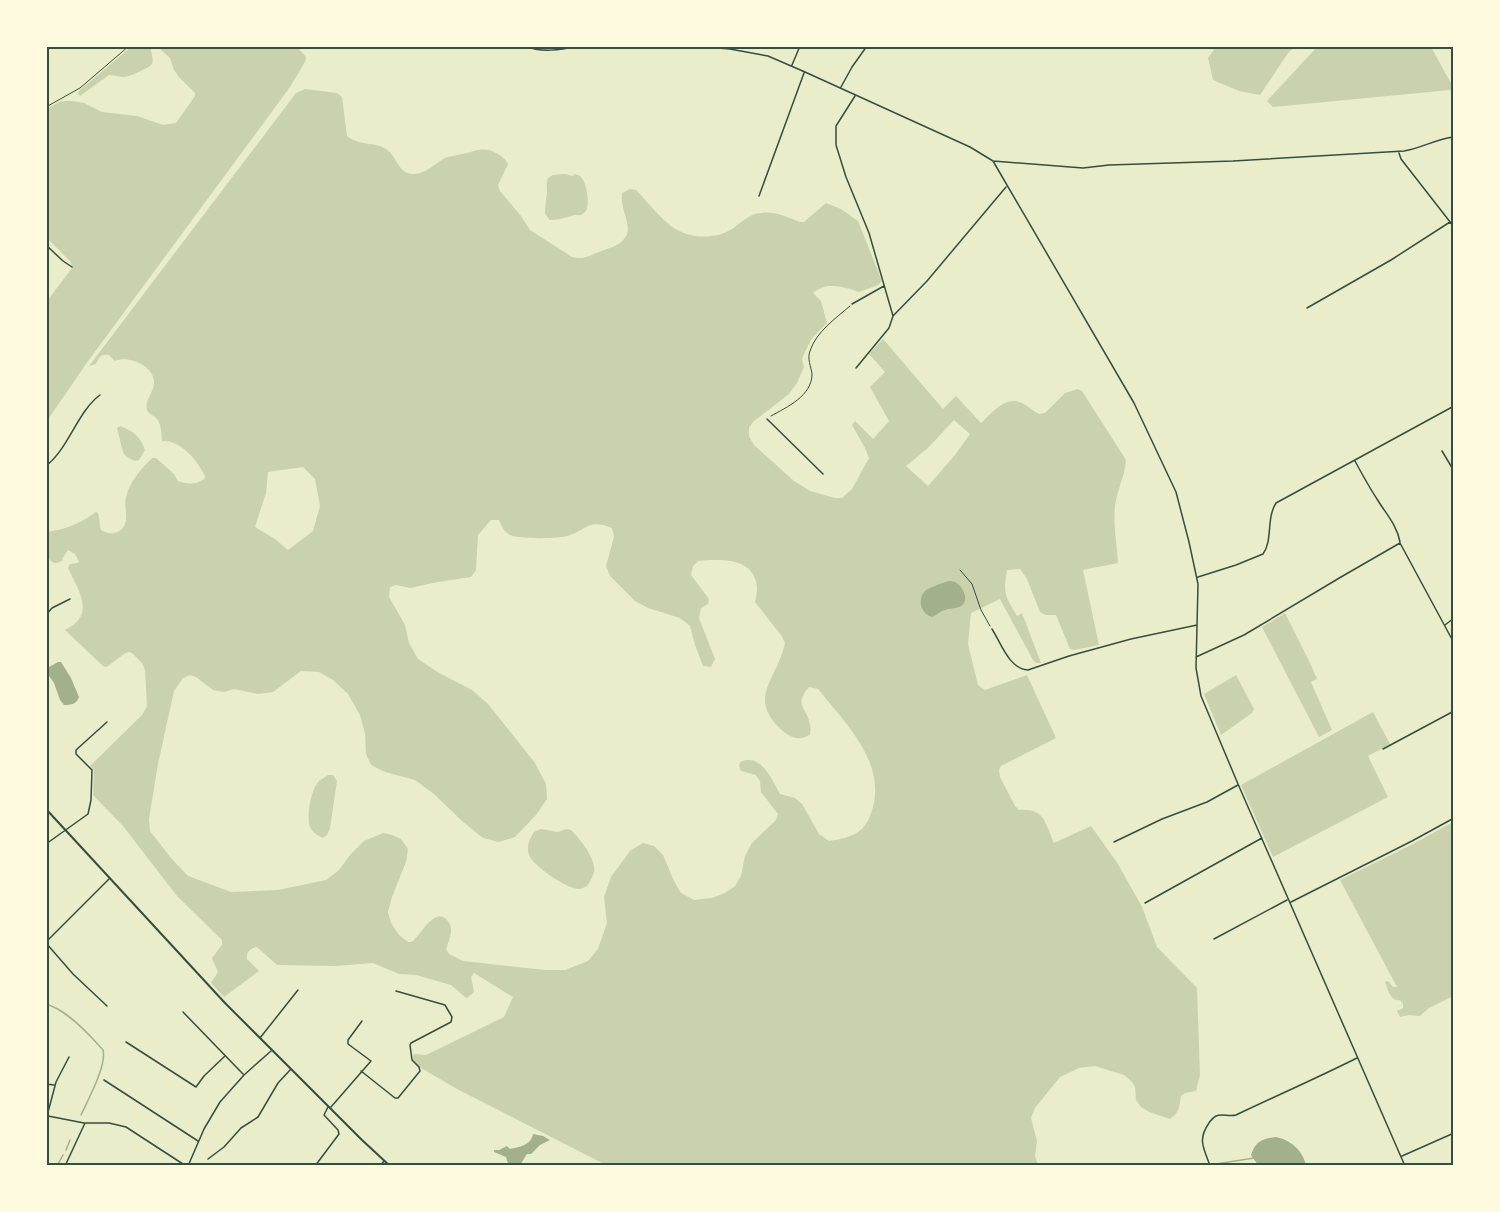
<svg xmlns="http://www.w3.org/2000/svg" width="1500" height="1212" font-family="'PT Sans Narrow',sans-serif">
<rect width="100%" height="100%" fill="#e9edc9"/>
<path fill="#cad2ad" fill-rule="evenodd" d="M131,47H153L151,49C151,53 154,60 152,64C149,68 129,77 124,77C119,77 114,75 109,75L80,96L78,93L80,90Z
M158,47H297L306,57L305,62L290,87L86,364L47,421V301L72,268L71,262L47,238V109L61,101H72L84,103L102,112L137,116L163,125L176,123L195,96V93L179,77L174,70L170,58Z
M1216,47V46L1295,47L1288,53L1260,95L1239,91L1213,80L1208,58Z
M1317,47H1431L1452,85V88L1450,90L1273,107L1267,101Z
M305,89L337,93L342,97L347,136C361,147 374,141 386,149C396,155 398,173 412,174C425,175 434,164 445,158C450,156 457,155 463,154C477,150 485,146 498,154C503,157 505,159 508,164L498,185L500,191L521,216L530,230L572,257C583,260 589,256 599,252C603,250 608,249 613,247C642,233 619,216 622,193L630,189L636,190C646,200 660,218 671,226C688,239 715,240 732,229C741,223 749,214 760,213C775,211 786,217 800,222H804L826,203L841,209L858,221L882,281L878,285L859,292C844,287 827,281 813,293L821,301L827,323L812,338L804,354L802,359L804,367L797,383L789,394L753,422L749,428V436L754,445L794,481L810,491L835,498H842L852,489L869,458L865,448L852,425L855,421L873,439L889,421L870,387L885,372L869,354L883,339L943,409L956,396L981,423C992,413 1006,395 1022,403C1028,406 1033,411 1039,414L1045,413L1065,393L1078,389L1082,391L1126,460C1125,476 1117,490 1115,506C1113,524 1117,545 1118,563L1083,570L1099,645L1074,650L1070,649L1056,615H1046L1040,612L1027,579L1020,569L1007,570C1003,594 1005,596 1017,616L1022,613L1041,663H1036L1033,660L1000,599L971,613L968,644L978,685L985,690L1027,675L1056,738L1001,766L999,770L1000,777L1015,806L1019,810C1045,808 1045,823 1054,843L1091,826L1118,864L1142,907L1157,947L1197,988L1200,1075L1196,1091L1185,1093L1181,1096C1179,1107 1180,1112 1170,1119L1149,1112L1141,1107L1136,1100L1135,1087L1132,1082L1124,1075L1095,1066L1079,1068L1060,1077L1035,1108L1031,1118L1037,1141L1035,1156L1038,1165H606L457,1089L421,1068L413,1061V1056L414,1054L426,1055L504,1017L513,997L474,973L471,977L474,992L467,998L465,997L451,985L416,975L399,974L373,963L335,966L277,965L257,947C250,948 246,952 247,959L259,971L224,997L211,983L218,972L212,958L222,945V940L177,896L123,826L93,795L94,771L90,766L142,715L147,706L145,670L142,663L132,653L128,652L124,654L108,666L106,667L103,666L65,630C97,615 78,590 68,568L70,564L77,563L79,562L75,554L68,550L62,559L63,560C45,572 47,544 46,532C65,530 81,523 96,512L98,513C100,518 99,524 101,530C110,536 124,534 126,520C127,512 124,505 126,497C130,481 141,469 152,458H156L174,474L178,481C186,484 196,485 204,479L205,476C197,460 181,440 162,441C161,435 162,425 157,419C154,415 149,415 147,410C144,401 154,392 154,383C155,366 128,355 115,361L109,355C101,354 99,357 96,364L89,366L296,93ZM954,420L970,434L955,455L928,486L906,466L928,448ZM303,467L315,479L320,506L313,531L288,550L275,539L255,527L266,493L268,472ZM491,520H499C501,525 504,532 510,535C519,539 557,539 567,536C587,531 587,518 612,528L614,537L606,566L610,576L635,601L648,608L680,618L690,626L695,645L703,666L711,667L715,659L699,618L701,608L708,604L709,599L691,575L693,566L698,561C721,559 755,557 757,588C757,592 756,598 755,602L781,635L785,643C777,681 745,698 784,732C793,739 800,740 810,735C810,732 811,728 810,725C807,707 793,706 809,687L818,689C844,722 885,760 873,807C866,833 854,837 829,841L819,834L802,804L795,798L780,794C772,780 761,752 740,762L739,766L741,771L756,775L760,781L761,792L778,814L776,820L752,843L745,856L741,876L735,886L725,893L712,898L694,900L681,893L674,881L663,855L654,846L643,843L630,851L611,877L604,897L607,923L598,949L588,961L565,970H545L463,961L449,954L446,949C449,941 455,928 447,920C434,907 421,935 413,941C412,942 410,942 408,942L399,935L391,923L388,912L392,897L406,862L408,849L401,839L392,835L383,833L364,841L351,854L338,871L326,880L278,890L231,892L188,876L171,858L150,831L149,819L158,764L174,691L183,678L190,675L196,677L213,690L224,692L234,689L258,694L273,692L301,671L319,672L333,680L348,694L360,715L365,734L366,754L371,765L385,772L415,780L434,794L462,821L483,838L499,842L515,837L536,815L547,799L546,784L535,763L488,704L472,690L439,673L418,659L409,643L405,625L389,597L390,587L396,585L410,588L438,582L471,577L476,570L478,535Z
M565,174L572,176L575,174C580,176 580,175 583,180C587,186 591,208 584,213C581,216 579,215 575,215C566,217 560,220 550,220L545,214C545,206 546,200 547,193C547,187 546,184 548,178L553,175Z
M120,426C133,431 141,437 145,450L139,460L135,461C133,460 126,457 125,455C122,452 119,434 117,428Z
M1285,613L1311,665L1317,679L1311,682L1332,730L1319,737L1262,627Z
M1236,675L1254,709L1252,713L1221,735L1204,694Z
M1373,712L1390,744L1368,756L1388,797L1273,857L1241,785Z
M328,775H333L337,781L330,828L327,835L323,838C318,836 314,833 311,829C305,818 311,789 319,781C322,779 325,777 328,775Z
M1453,822V996L1429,1008L1420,1016L1409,1015L1400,1017L1397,1011L1403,1008V1004L1400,1000C1391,1002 1388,990 1385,982L1388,981L1393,987H1397L1340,880L1413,844Z
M541,829L558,832L566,829L571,830C580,839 596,858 594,872C593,876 590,881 588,885C588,886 580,889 580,889C568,890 533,866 529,855C526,847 530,838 534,832Z"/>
<path fill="#a3b18a" d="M949,581C955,581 957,583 961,587C966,594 968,603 959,607C955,609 949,608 945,610C940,611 937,615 932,617C921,614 916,599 926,590C933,586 942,583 949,581Z
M58,662H61L71,678L79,697C77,704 71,705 64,705L60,700L54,683L47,673V668Z
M533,1134L543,1136L550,1140L540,1145L531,1154H527L520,1165L508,1164L506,1157L494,1152V1150H499L507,1146L510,1149C520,1147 531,1145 533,1134Z
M1276,1137C1291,1140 1303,1151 1306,1165H1258L1251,1155C1256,1141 1262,1139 1276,1137Z"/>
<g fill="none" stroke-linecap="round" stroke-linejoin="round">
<path stroke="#a3b18a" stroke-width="1.5" d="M46,1004C67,1010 89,1034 103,1050C107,1065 88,1100 81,1115
M66,1150L70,1140
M1216,1164L1254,1158
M57,1166L63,1155"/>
<path stroke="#344e41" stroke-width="1" d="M46,107L80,88L129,46
M771,416C787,407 812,396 812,374C811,366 807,359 810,351C816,332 836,318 850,306
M960,570L972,584L981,610L990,626"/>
<path stroke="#344e41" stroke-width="1.5" d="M525,46C542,53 560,50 577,46
M694,46L730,49L768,56L805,72L970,147L993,161L1083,168L1109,165L1233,161L1404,151C1422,148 1436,139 1454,137
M792,65L800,46
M841,87L852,67L867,46
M855,96L836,126V145L846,177L869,233L893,316L889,328L856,368
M1399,153L1401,159L1454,227
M993,161L1134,403L1176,492L1189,542L1198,584L1196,668L1201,696L1238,784L1405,1166
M759,196L804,73
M46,245L63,261L72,267
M852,304L884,286
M1307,308L1391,260L1450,222
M893,316L927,281L1006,187
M767,419L823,474
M1442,451L1454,471
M1355,461C1362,474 1369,487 1377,499C1386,514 1397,525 1400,542
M46,466C69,448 77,412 100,395
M1198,577L1236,565L1263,554C1273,540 1266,519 1276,503L1454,406
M46,615L52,608L70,599
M1445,625L1454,618
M992,629C1001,643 1009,669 1028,670L1069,656L1131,639L1197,625
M1196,657L1244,635L1341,577L1400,543L1454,643
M1383,749L1454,711
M1114,842L1162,819L1207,802L1238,785
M46,844L88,814L91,800L92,770L76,754V750L107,722
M1291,902L1412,841L1454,818
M1145,903L1262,838
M1214,939L1287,900
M46,942L109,879
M46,943L73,974L107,1006
M183,1012L243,1074
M260,1038L298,990
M126,1042L196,1087L204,1076L225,1056
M361,1071L395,1098H398L420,1071L419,1067L412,1060L410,1045L411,1043L451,1022L452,1017L445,1005L396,991
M104,1080L198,1141
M46,1084L54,1085
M331,1107L371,1061L348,1044V1040L362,1021
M47,1116L56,1082L69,1057
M48,1116L84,1123
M1402,1156L1454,1133
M208,1159L224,1147L241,1128L258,1117L278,1083L291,1069
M65,1166L85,1123H109L126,1127L186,1166
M188,1166L204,1129L220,1102L244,1075L271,1051
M315,1166L339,1134L338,1130L324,1115L328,1107
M380,1166L384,1161
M1210,1166C1204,1148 1197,1140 1209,1123C1210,1121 1214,1117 1216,1116C1222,1113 1229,1117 1236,1115C1276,1096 1317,1078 1357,1058"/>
<path stroke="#344e41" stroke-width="2" d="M46,809L225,1003L362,1140L390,1166"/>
</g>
<rect width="1500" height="1212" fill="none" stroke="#fefae0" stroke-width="96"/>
<rect x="48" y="48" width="1404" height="1116" fill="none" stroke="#344e41" stroke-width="2"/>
</svg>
